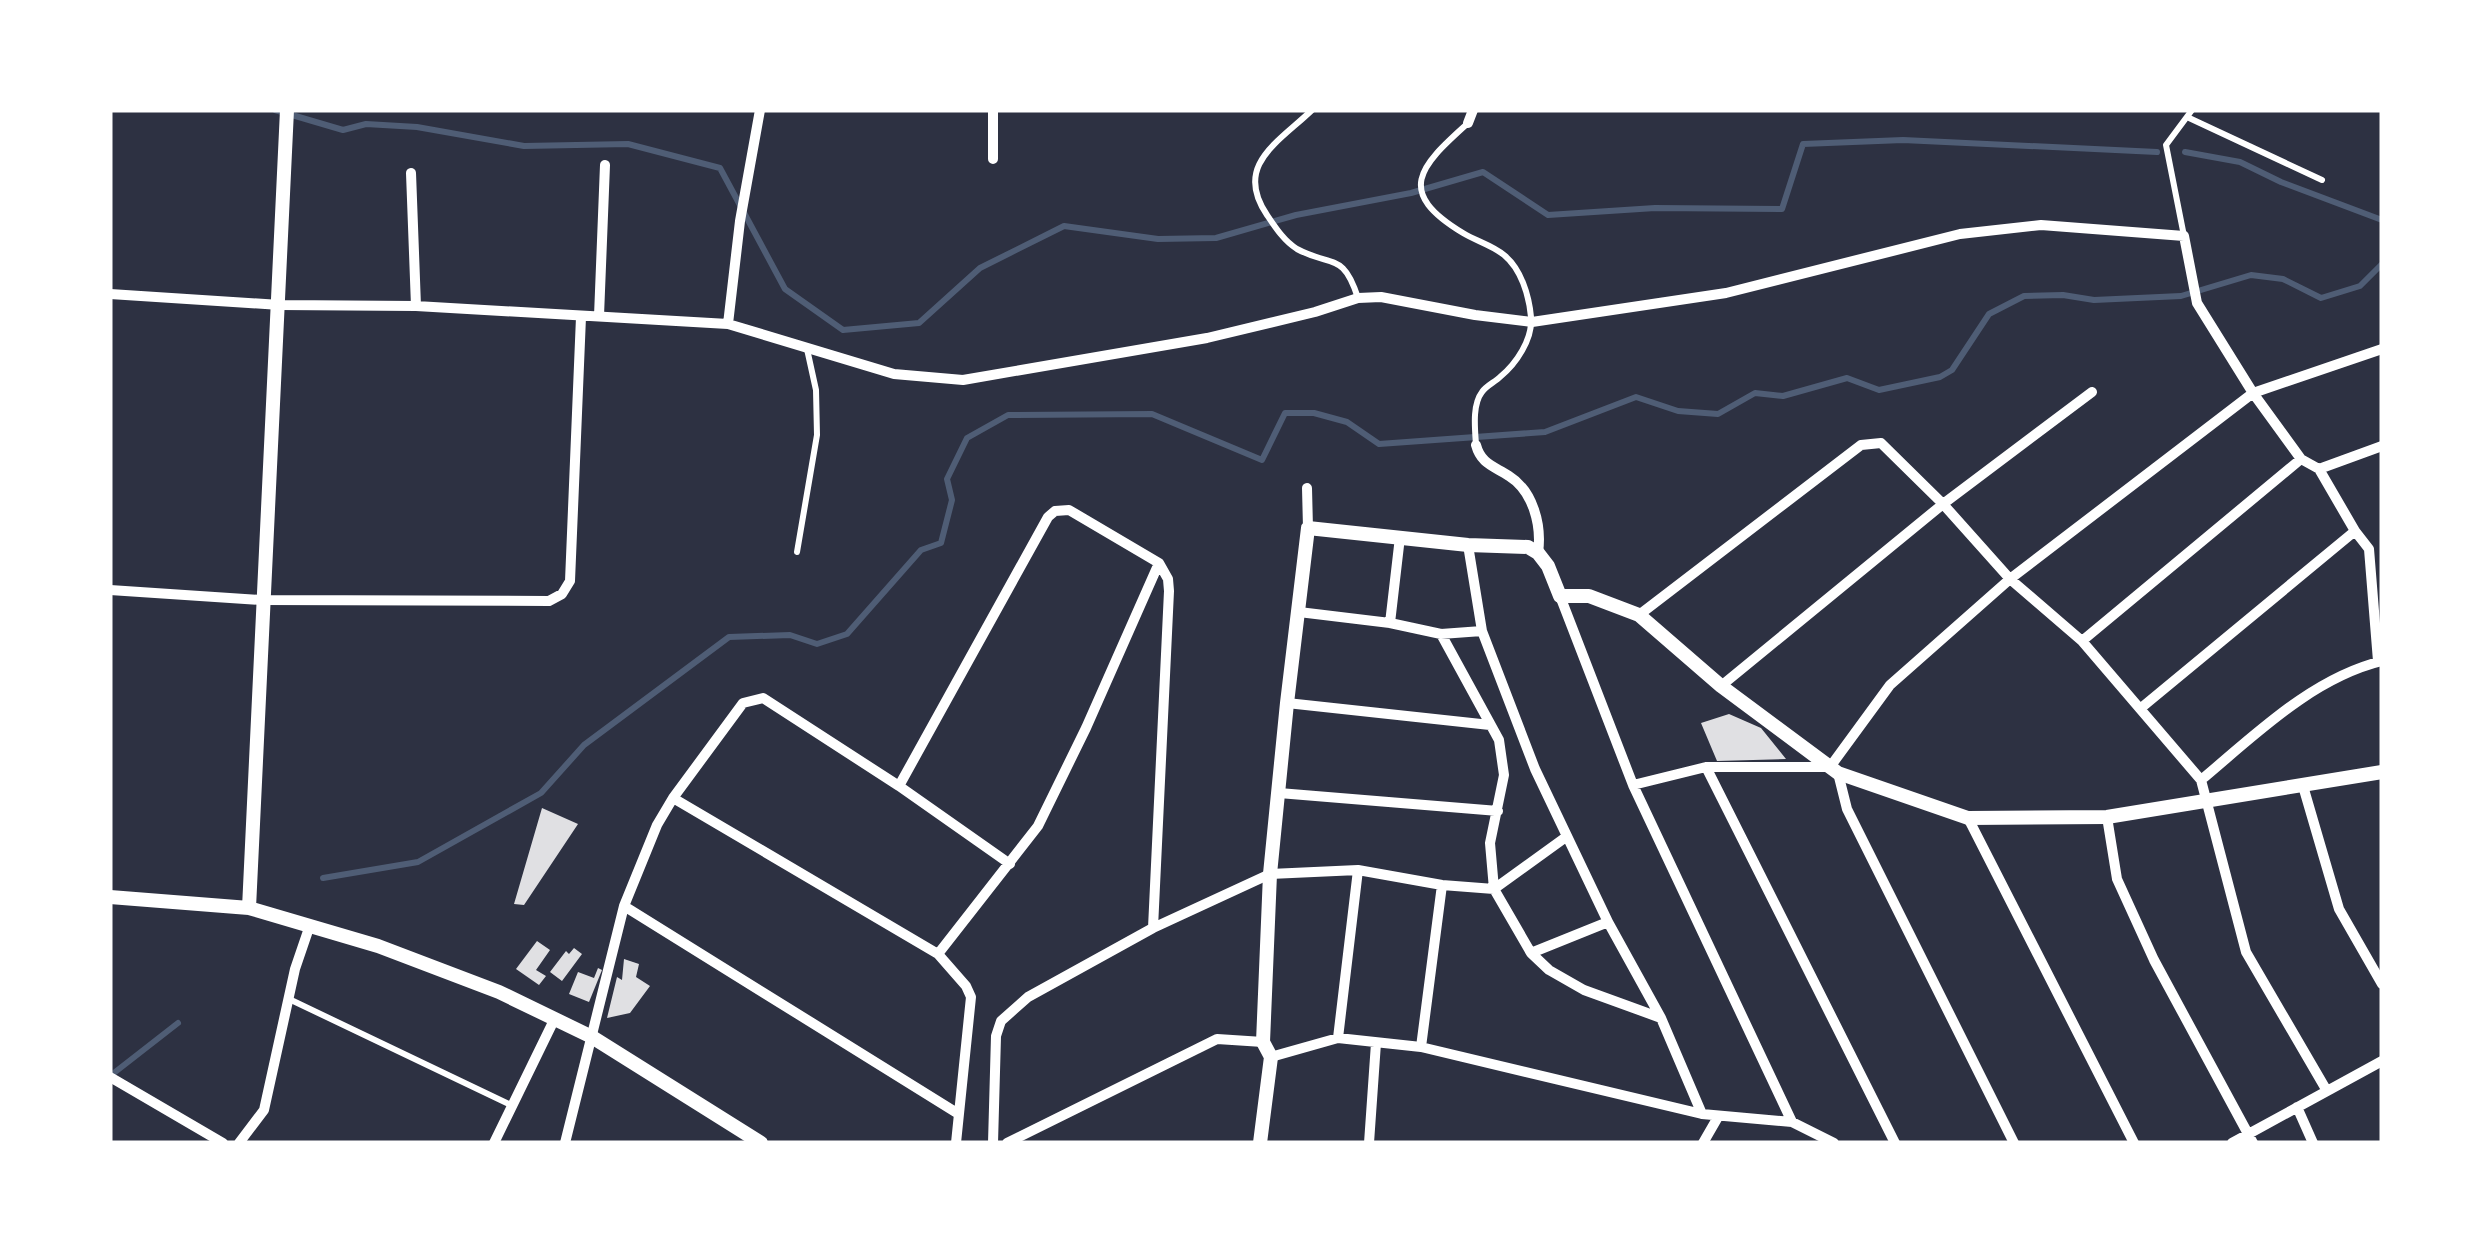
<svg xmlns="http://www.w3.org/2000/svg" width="2492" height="1253" font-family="'Asap Condensed',sans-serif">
<rect width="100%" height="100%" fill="#2d3142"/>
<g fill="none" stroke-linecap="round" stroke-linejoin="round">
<path stroke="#4f5d75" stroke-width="6" d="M275,110L343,130L366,124L417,127L524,146L628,144L720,168L785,289L843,330L919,323L980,268L1064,226L1158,239L1216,238L1296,215L1411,193L1483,172L1548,215L1655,208L1782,209L1803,144L1903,140L2157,152
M2185,152L2240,162L2281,182L2382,220
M323,878L418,862L541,793L584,745L729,637L790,635L817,644L847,634L921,550L941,543L952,500L947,479L967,438L1008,415L1152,414L1262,460L1285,413H1314L1347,422L1379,444L1545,432L1636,397L1678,411L1718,414L1755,393L1783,396L1847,378L1879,390L1940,377L1952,370L1989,314L2024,296L2063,295L2094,300L2181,296L2251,275L2283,279L2321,298L2360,286L2382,264
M110,1076L178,1023"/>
</g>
<path fill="#e0e0e3" d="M1729,714L1761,728L1786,759L1717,761L1701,723Z
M542,808L578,824L524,905L514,904Z
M537,941L550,950L536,970L546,976L539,985L516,969Z
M574,948L582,954L562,981L550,972L566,951L569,954Z
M624,959L639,964L636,977L650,986L630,1013L607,1018L617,977L622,980Z
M598,968L602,970L589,1002L569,994L578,972L594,978Z"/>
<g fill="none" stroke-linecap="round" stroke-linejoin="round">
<path stroke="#fff" stroke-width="6" d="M1312,110C1279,142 1233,165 1267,215C1275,227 1284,241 1297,249C1332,268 1343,251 1358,298
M2187,117L2322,180
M1467,124C1419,167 1395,192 1463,233C1476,241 1492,245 1504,255C1521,269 1529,295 1531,317C1533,339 1516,364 1500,377C1495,382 1486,386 1482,392C1472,405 1475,429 1476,445
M2184,236L2166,145L2192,110
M797,552L817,435L816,390L807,349
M289,999L511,1105"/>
<path stroke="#fff" stroke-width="10" d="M993,110V159
M1468,123L1473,110
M411,173L416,306
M110,294L280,305L416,306L728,324L894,374L963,380L1207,338L1315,312L1358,298L1381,297L1475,315L1532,322L1726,293L1960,234L2041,225L2184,236L2197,303L2253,393L2301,459L2319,469L2355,531L2369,549L2378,661
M599,316L605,165
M728,324L740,221L760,110
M1476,445C1481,464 1494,466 1509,476C1533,491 1542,525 1538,553
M2319,469L2382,446
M1307,488L1308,528
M1468,545L1482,631L1535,769L1608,922L1661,1018L1702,1114
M110,590L261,600L549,601L562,594L570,581L581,317
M1560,596L1633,785L1792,1122
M1299,612L1390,623L1441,634L1482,631
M1639,615L1861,445L1881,443L1943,504L2010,579L2082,641L2201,780L2246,952L2327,1091
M1390,623L1400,537
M1441,634L1499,740L1504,775L1490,843L1494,889L1531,953L1549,970L1584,990L1661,1018
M2082,641L2301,459
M1721,686L1943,504L2092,392
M1287,703L1490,725
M2141,708L2355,531
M1706,767L1895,1143
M1838,773L1847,809L2014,1143
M2201,780C2255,735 2312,678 2382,661
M1633,785L1706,767H1830L1890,685L2010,579L2253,393L2382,349
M899,786L1048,517L1055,511L1069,510L1159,563
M2303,786L2339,909L2382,984
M1279,793L1498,811
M673,798L938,954L966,986L971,997L956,1143
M2107,817L2117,879L2154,960L2253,1143
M1968,818L2134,1143
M624,906L957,1113
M1153,928L1169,591L1168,579L1159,563
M1531,953L1608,922
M938,954L1038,826L1086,728L1159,563
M1338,1038L1358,870
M1421,1047L1442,885
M1271,1057L1338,1038L1421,1047L1702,1114L1792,1122L1834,1143
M110,1077L223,1143
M2297,1107L2313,1143
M239,1143L264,1110L295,969L310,925
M494,1143L555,1018
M565,1143L624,906L657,825L673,798L743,703L763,698L899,786L1010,864
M993,1143L996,1036L1001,1021L1028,997L1153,928L1270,874L1358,870L1442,885L1494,889L1566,837
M1007,1143L1217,1039L1263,1042
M1369,1143L1376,1043
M1703,1143L1718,1117
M2232,1143L2382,1061"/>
<path stroke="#fff" stroke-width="14" d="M110,897L249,908L378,946L499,992L592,1037L761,1143
M249,908L287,110
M1260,1143L1271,1057L1263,1042L1270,874L1287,703L1308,528L1468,545L1528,547L1538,553L1548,566L1560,596H1589L1639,615L1721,686L1838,773L1968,818L2107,817L2382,772"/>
</g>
<rect width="2492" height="1253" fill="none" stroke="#ffffff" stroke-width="225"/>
</svg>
